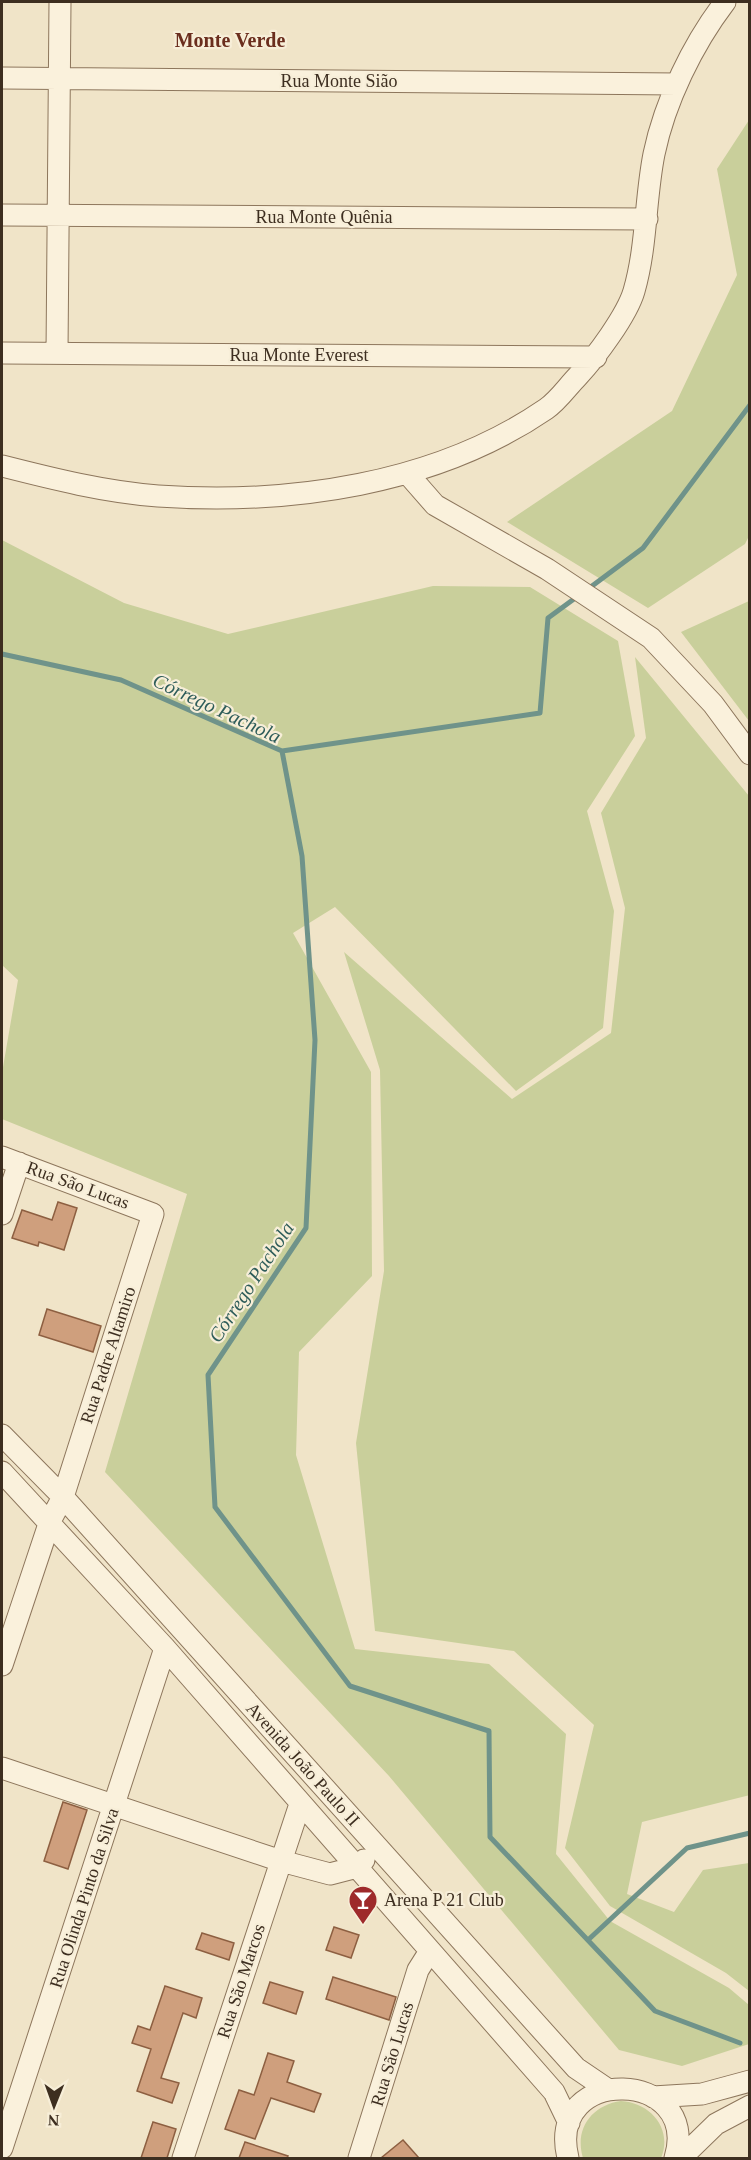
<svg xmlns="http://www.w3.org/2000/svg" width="751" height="2160" font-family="Georgia,serif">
<rect width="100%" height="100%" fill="#f0e4c8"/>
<path fill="#c9cf9b" d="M749,120V536L745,544L648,608L507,522L672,411L737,275L717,169Z
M2,540L124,603L228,634L433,586L530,587L618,641L635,736L587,811L614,911L603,1028L516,1091L335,907L293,933L371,1072L372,1276L299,1352L296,1455L355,1649L489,1664L566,1734L556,1854L610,1921L729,1988L749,2005V2044L682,2066L619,2050L389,1776L105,1472L187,1194L2,1119V1073L18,980L2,965Z
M749,601V721L681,632Z
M635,657L749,796L750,1795L642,1822L627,1894L674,1912L703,1870L749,1863V1991L726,1973L610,1906L565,1848L594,1725L514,1651L375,1631L356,1443L384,1271L380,1070L344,952L512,1099L611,1033L625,908L601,813L646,738Z
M621,2101C651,2103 673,2129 661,2158H583C574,2129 592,2105 621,2101Z"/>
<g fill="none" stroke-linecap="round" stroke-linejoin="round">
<path stroke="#6f938a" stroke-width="5" d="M588,589L643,548L750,405
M2,654L121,680L282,751
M282,751L302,856L315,1040L306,1228L208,1375L215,1507L350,1686L489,1731L490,1837L655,2011L740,2043
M282,751L540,713L548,618L578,596
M588,1940L687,1848L750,1833"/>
</g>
<path fill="#cf9f7d" stroke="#8d5f41" stroke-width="1.5" d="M58,1202L77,1208L64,1250L39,1242L38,1246L12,1238L22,1210L52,1220Z
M47,1309L101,1326L93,1352L39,1335Z
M63,1802L87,1810L68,1869L44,1861Z
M334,1927L359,1935L351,1958L326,1950Z
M202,1933L234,1943L229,1960L196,1949Z
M333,1977L396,1997L389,2020L326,1999Z
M270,1982L303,1992L296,2014L263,2003Z
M165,1986L202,1998L196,2018L183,2013L161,2078L179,2083L172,2103L137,2091L151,2049L132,2043L138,2026L150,2030Z
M268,2053L294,2061L287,2082L321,2094L314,2112L271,2098L255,2139L225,2129L239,2090L254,2095Z
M153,2122L176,2129L167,2158H141Z
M403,2140L419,2158H381Z
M245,2142L288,2156L287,2158H239Z"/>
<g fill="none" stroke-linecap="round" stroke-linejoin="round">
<g stroke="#8d765c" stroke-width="23">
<path id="minor" d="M2,78L677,84
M2,215L647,219
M2,353L596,357
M57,353L60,2
M2,466C53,479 105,492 158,496C289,505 435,485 546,409C558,401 568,386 578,376C596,357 627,315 634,291C647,246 645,199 654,154C665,101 693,44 725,2
M407,473L435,505L547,569L651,638L713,704L750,754
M2,1157L153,1214L63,1497L50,1521L2,1665
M2,1214L19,1163
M2,1435L63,1497L576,2068L607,2089
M2,1472L165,1648L554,2092L569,2123
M2,1768L281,1861L330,1874L357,1867L364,1860
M653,2097L702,2094L750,2081
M2,2148L165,1648
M183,2158L300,1804
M359,2158L418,1970L430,1951
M568,2158C545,2063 702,2069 675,2158
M681,2158L716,2124L750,2106"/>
</g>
<use href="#minor" stroke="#faf1dc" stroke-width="21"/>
</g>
<defs>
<g id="bar-pin" transform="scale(1.5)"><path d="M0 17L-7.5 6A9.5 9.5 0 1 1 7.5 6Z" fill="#9e2a2b" stroke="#f7eed8"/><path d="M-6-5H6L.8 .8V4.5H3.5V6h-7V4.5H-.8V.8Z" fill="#fff"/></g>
</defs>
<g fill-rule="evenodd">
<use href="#bar-pin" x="363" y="1900"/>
</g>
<g text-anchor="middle" stroke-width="4.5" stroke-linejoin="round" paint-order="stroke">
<g font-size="18" fill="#3d2e20" stroke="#f7eed8">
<text x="339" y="87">Rua Monte Sião</text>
<text x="324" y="223">Rua Monte Quênia</text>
<text x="299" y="361">Rua Monte Everest</text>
<text transform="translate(78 1185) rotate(20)" y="6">Rua São Lucas</text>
<text transform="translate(108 1355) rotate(-72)" y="6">Rua Padre Altamiro</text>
<text transform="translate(303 1764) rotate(48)" y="6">Avenida João Paulo II</text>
<text transform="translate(84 1898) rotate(-72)" y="6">Rua Olinda Pinto da Silva</text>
<text transform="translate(241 1981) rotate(-72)" y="6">Rua São Marcos</text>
<text transform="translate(392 2054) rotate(-73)" y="6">Rua São Lucas</text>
</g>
<g font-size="18" fill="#3d2e20" stroke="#f7eed8" text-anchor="start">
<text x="384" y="1906">Arena P 21 Club</text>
</g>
<g font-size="20" font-weight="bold" fill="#6b2e1e" stroke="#f7eed8">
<text x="230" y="47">Monte Verde</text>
</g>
<g font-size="20" font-style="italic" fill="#2f5d5a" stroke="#f7eed8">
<text transform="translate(217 708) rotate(25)" y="7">Córrego Pachola</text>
<text transform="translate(251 1282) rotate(-57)" y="7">Córrego Pachola</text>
</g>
</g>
<rect width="751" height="2160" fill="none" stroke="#3d2e20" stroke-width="6"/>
<g transform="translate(54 2106) rotate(181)" stroke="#f7eed8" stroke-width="4.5" paint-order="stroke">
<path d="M0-4.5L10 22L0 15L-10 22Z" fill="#3d2e20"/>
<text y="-9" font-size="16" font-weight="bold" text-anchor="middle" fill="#3d2e20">N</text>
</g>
</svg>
